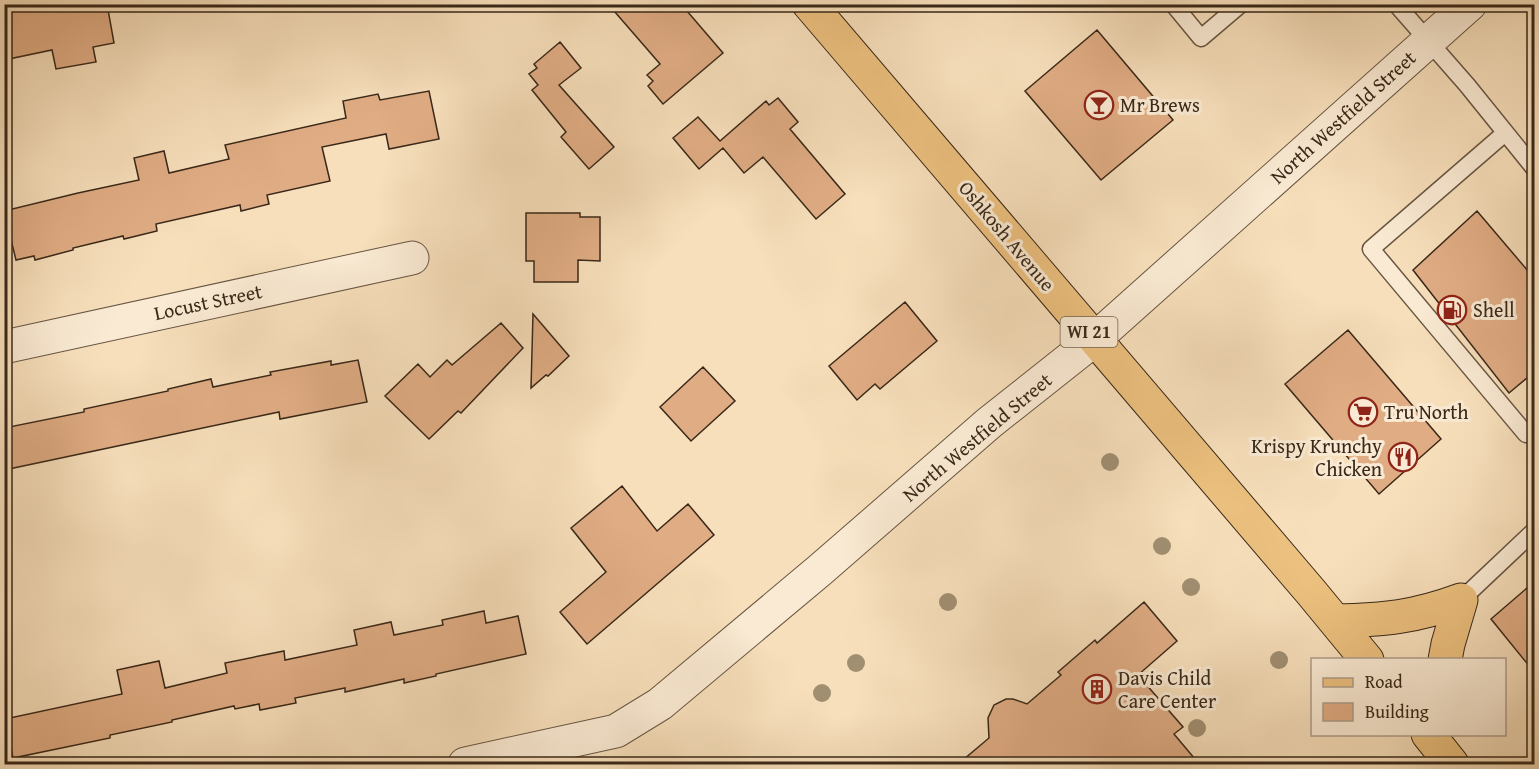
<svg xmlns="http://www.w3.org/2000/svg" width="1539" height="769" font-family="'Gentium Book Plus',serif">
<rect width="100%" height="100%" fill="#f7dfbb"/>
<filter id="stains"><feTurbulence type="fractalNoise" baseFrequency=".00333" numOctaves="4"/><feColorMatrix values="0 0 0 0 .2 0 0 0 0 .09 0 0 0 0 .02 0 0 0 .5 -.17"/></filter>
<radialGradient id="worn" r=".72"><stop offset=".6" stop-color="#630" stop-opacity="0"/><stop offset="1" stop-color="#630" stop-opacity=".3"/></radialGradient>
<path fill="#e0ac84" stroke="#392819" stroke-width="1.5" d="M4,4H107L114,43L93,47L96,62L56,69L52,50L4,60Z
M608,4H681L723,53L663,104L648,86L653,81L647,75L660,64Z
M1097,30L1173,120L1101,180L1025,91Z
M560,42L581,68L559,85L614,147L589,169L561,137L566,132L532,90L538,85L529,74L537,68L534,64Z
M429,91L439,139L389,149L386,134L322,147L330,181L267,195L269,204L241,211L240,205L156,224L157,231L124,239L123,236L73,248V250L35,260L34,256L16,260L4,211L78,193L139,180L134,158L164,151L169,173L229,159L225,145L346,118L343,101L378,94L380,100Z
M778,98L798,122L790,129L845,194L816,219L763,157L744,173L723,148L699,169L673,138L698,117L720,141L766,101L769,105Z
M1477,211L1534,278V372L1509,393L1413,270Z
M526,213H580V217H600V261L578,260V282H534V261H526Z
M905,302L937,341L880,389L875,384L857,400L829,366Z
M533,314L569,356L548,376L546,375L531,388Z
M501,323L523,348L461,413L458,411L429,439L385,396L418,364L430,377L447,360L452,365Z
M1348,330L1441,439L1379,494L1285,384Z
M358,360L367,402L280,419L279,412L4,470V428L84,412V409L168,391V389L211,379L213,387L271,375L270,372L331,361V365Z
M703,367L735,401L691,441L660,407Z
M622,486L657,531L688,504L714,535L587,644L560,612L606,572L571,528Z
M1534,582V672L1491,619Z
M1144,602L1177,641L1138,675L1183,727L1174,734L1200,765H957L989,738L988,718L994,705L1006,699H1013L1027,704L1061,675L1058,672L1095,640L1097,643Z
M484,611L486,623L518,616L526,654L436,674V676L404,683V679L345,692V688L295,698L296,703L260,710L259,704L235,709L234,706L172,720V722L110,735V738L13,758L5,719L122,694L117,670L159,661L165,688L227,673L225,663L284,651L285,660L357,645L354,630L391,622L394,635L443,625L442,620Z"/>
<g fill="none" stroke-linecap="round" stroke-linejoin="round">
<g stroke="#685642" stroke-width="19">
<path id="lane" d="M1173,4L1201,38L1241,4
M1396,4L1467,85L1534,168
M1505,133L1371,249L1526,434L1534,428
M1461,600L1534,531"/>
</g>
<g stroke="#685642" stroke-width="35">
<path id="street" d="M4,347L412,258
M465,764L616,731L660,704L820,570L989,423L1095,339L1470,4"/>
</g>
<g stroke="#392819" stroke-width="35">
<path id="primary" d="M809,4L1311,592L1367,660
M1336,621C1384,620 1415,617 1461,600L1448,644L1445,660
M1428,734L1452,764"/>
</g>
<use href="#lane" stroke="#faead3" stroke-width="16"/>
<use href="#street" stroke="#faead3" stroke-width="33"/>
<use href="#primary" stroke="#ecc07e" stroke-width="33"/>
</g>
<g fill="#a18f72">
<circle cx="1110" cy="462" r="9"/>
<circle cx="1162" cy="546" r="9"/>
<circle cx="1191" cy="587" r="9"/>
<circle cx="948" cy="602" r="9"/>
<circle cx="1279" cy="660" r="9"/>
<circle cx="856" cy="663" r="9"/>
<circle cx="822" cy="693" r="9"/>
<circle cx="1197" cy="728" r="9"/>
</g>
<defs>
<g id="bar-ring" transform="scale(1.5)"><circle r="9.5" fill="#faead3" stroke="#8f2418" stroke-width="1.5"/><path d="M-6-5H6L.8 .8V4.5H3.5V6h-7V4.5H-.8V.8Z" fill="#8f2418"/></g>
<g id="fuel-ring" transform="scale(1.5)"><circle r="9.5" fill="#faead3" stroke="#8f2418" stroke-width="1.5"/><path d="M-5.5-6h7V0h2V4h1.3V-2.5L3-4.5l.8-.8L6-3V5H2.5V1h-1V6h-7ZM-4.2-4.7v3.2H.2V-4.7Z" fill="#8f2418"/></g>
<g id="supermarket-ring" transform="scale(1.5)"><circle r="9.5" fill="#faead3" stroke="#8f2418" stroke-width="1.5"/><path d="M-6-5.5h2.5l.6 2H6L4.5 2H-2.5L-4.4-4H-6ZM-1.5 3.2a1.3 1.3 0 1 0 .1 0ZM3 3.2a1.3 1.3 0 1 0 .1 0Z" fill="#8f2418"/></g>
<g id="restaurant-ring" transform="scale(1.5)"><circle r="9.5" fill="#faead3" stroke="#8f2418" stroke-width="1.5"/><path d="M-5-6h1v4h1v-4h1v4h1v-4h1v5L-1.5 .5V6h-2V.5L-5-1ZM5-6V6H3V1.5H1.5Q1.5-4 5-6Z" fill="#8f2418"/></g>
<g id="building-ring" transform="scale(1.5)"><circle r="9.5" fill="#faead3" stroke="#8f2418" stroke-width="1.5"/><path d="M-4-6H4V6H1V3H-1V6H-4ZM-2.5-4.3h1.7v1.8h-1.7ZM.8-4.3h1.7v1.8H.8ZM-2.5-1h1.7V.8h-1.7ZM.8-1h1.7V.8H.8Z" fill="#8f2418"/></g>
</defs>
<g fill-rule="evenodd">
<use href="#bar-ring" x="1099" y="105"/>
<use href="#fuel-ring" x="1452" y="310"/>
<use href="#supermarket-ring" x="1363" y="412"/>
<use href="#restaurant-ring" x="1403" y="457"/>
<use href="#building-ring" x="1097" y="689"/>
</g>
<g text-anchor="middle" stroke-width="6" stroke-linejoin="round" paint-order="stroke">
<rect fill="#faead3" stroke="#736251" stroke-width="1.5" x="1060.5" y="317" width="57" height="30" rx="4.5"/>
<g font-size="18" font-weight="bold" fill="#392819">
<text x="1089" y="338">WI 21</text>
</g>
<g font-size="20" fill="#392819" stroke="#faead3" text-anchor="start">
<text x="1120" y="112">Mr Brews</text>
<text x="1473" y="317">Shell</text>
<text x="1384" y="419">Tru North</text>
<text x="1382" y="453" text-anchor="end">Krispy Krunchy<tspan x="1382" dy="23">Chicken</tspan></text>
<text x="1118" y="685">Davis Child<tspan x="1118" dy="23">Care Center</tspan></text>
</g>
<g font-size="20" fill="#392819" stroke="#faead3">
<text transform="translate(1343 117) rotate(-42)" y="7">North Westfield Street</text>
<text transform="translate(1007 236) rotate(50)" y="7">Oshkosh Avenue</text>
<text transform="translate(208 302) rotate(-12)" y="7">Locust Street</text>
<text transform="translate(977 437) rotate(-40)" y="7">North Westfield Street</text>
</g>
</g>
<rect width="1539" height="769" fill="none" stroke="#f7dfbb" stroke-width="24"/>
<rect x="6" y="6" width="1527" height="757" fill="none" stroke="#392819" stroke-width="3"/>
<rect x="12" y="12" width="1515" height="745" fill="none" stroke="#392819" stroke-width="1.5"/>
<rect x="1311" y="658" width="195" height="78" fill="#faead3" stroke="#ad9c89" stroke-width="1.5"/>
<rect x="1323" y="678" width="30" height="9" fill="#ecc07e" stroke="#ad9c89" stroke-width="1.5"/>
<text x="1365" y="688" font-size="18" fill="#392819">Road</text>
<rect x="1323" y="703" width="30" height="18" fill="#e0ac84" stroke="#ad9c89" stroke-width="1.5"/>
<text x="1365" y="718" font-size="18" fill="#392819">Building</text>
<rect width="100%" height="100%" filter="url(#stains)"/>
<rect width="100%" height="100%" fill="url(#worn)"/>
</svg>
